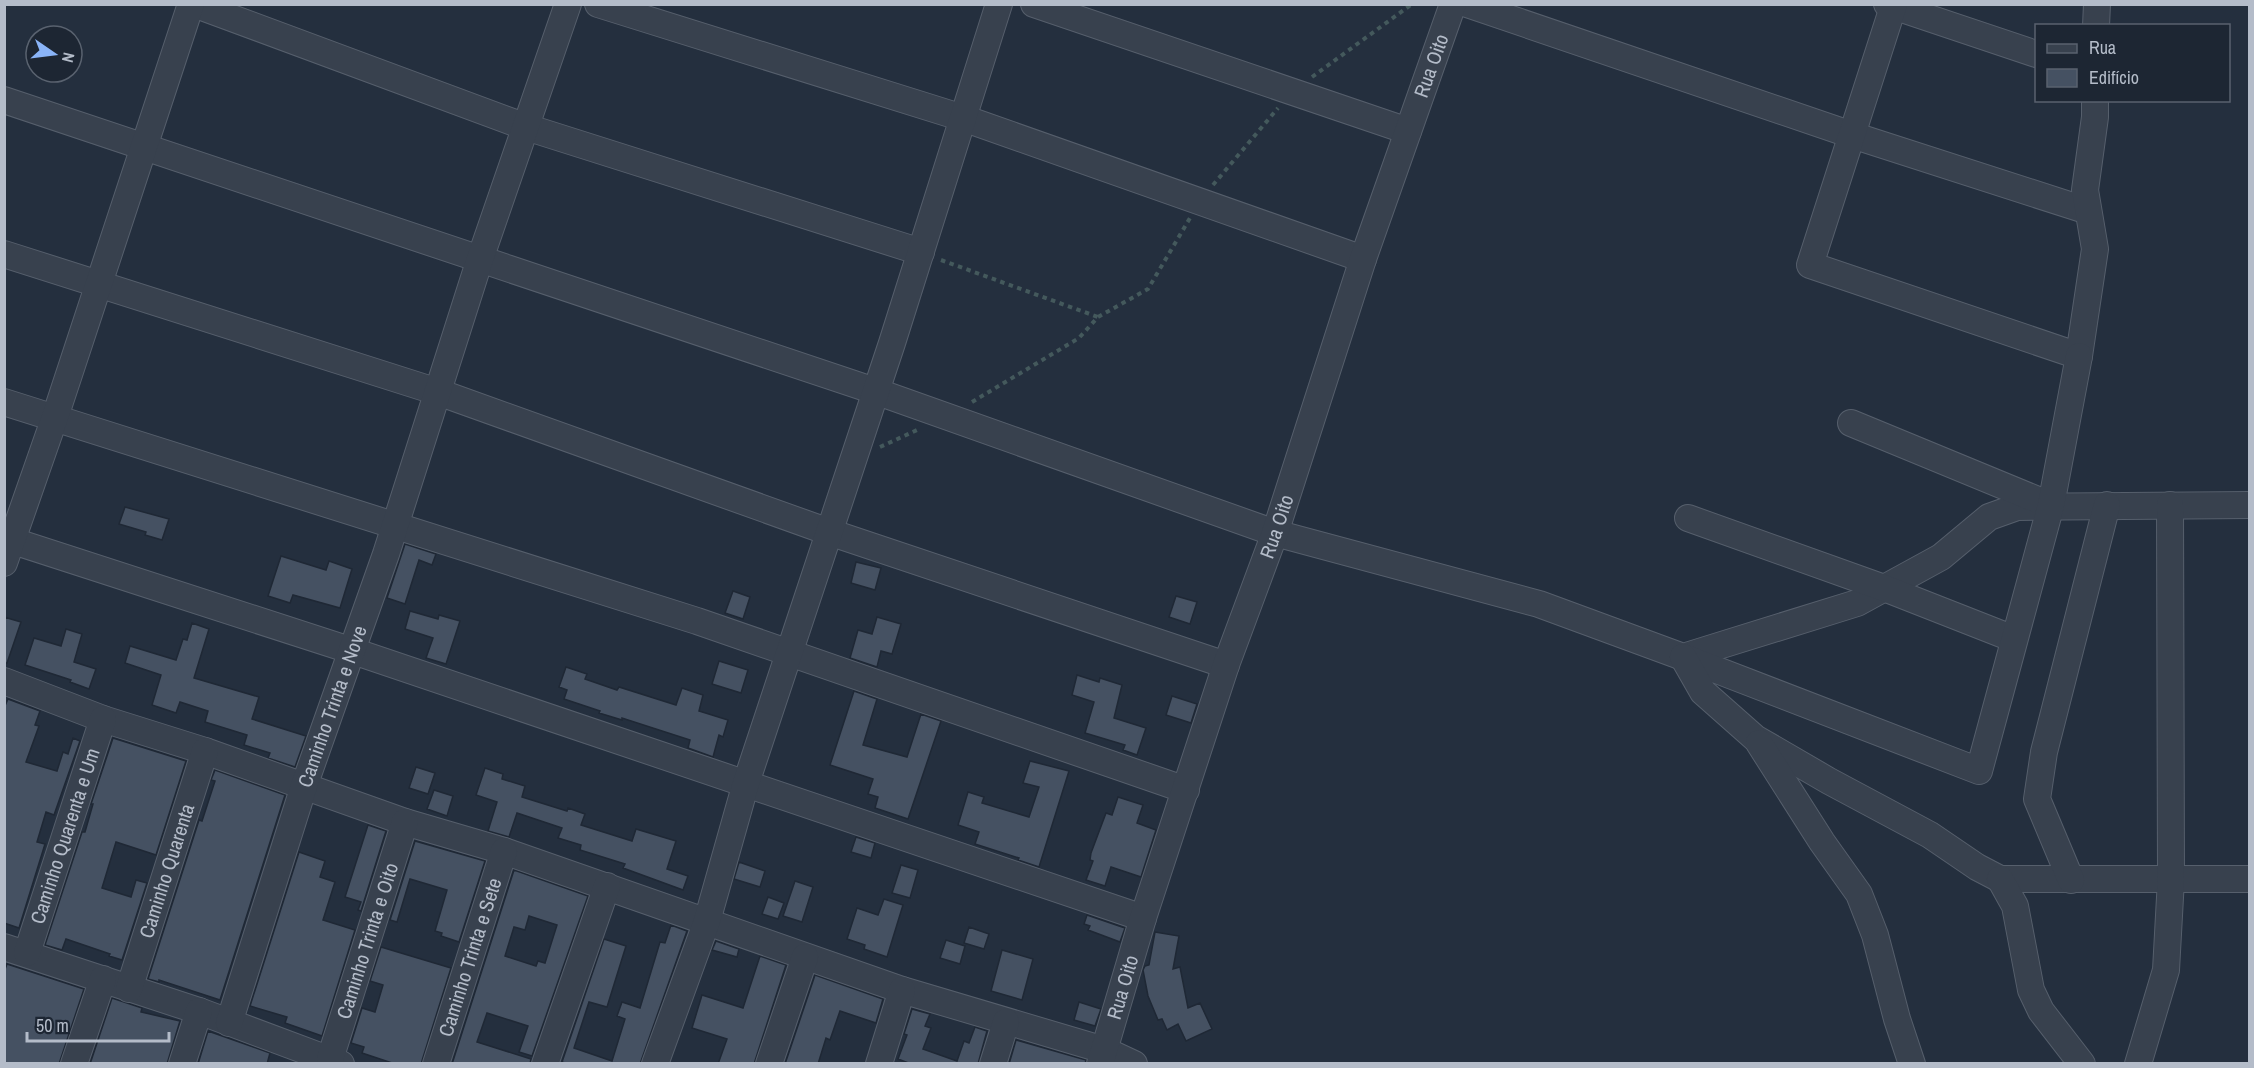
<svg xmlns="http://www.w3.org/2000/svg" width="2254" height="1068" font-family="'Archivo Narrow',sans-serif">
<rect width="100%" height="100%" fill="#242f3e"/>
<path fill="#455162" stroke="#1f2835" stroke-width="1.5" fill-rule="evenodd" d="M125,507L169,519L162,540L145,535L146,532L119,524Z
M405,544L436,554L432,565L419,560L405,604L387,598Z
M281,556L326,570L329,561L352,569L340,608L293,595L290,603L268,596Z
M856,562L881,568L875,590L851,583Z
M733,591L750,597L743,619L725,613Z
M1176,596L1197,602L1190,624L1169,617Z
M410,611L438,619L439,615L460,621L446,664L426,658L433,638L405,629Z
M4,617L21,622L7,663H4Z
M877,617L901,624L892,654L881,651L877,667L850,658L858,630L872,634Z
M192,623L209,629L194,678L259,697L252,719L306,736L295,767L268,758L270,753L244,745L247,735L205,722L208,711L180,702L176,713L152,705L161,675L125,663L130,646L176,660L183,639L187,640Z
M66,629L82,634L74,662L96,669L89,689L70,682L71,680L25,665L34,638L61,646Z
M719,661L748,670L741,693L712,684Z
M566,667L587,674L585,679L617,690L619,687L676,705L682,688L703,695L699,711L728,720L723,737L719,735L713,757L688,748L690,740L622,718V720L599,713L600,711L564,699L567,690L559,687Z
M1077,675L1099,682L1100,678L1122,685L1114,718L1146,728L1137,755L1123,750L1125,745L1085,733L1094,702L1072,695Z
M854,691L877,699L863,745L907,757L921,714L941,721L908,819L875,808L878,797L868,794L873,779L830,765Z
M1172,696L1197,704L1191,723L1166,715Z
M8,699L40,711L35,725L39,726L26,762L57,771L63,752L68,754L73,738L80,741L54,815L46,812L37,842L45,844L19,928L4,923V708Z
M113,738L186,761L156,855L116,842L102,888L131,897L136,880L147,883L122,960L109,956L110,954L66,939L62,950L45,945L82,832H85L93,804H91Z
M1030,761L1069,771L1039,867L1018,860L1019,858L975,844L979,832L958,825L968,792L984,797L982,803L1029,817L1039,787L1023,783Z
M416,767L435,773L428,794L409,788Z
M485,768L503,774L502,779L525,786L522,797L567,811L568,808L585,814L581,825L632,841L636,829L676,841L667,869L688,876L683,890L623,868L625,864L580,850L581,845L558,838L562,828L517,813L509,837L488,831L497,802L476,795Z
M215,770L285,795L220,1000L159,980V982L148,979L199,820L202,821L215,781L211,780Z
M434,790L453,796L447,816L427,809Z
M1118,797L1143,805L1137,823L1156,830L1141,877L1111,867L1105,886L1086,880L1093,861L1090,860L1091,853L1106,813L1112,815Z
M368,825L386,831L361,911L358,910L361,902L345,897Z
M856,837L875,843L871,858L851,852Z
M415,841L485,861L459,942L441,936L442,933L435,931L447,890L410,879L397,922L390,920Z
M299,852L325,861L320,877L335,882L323,920L355,930L322,1036L285,1023L287,1017L250,1006Z
M739,862L765,871L760,887L734,879Z
M901,865L918,870L910,898L892,893Z
M514,870L588,896L532,1056L519,1052L528,1026L487,1013L477,1042L531,1059L530,1064H452ZM529,916L557,925L545,963L538,961L536,966L505,956L514,927L525,930Z
M795,881L813,887L802,922L783,916Z
M768,897L784,903L778,919L762,914Z
M884,899L903,905L887,957L864,949L865,945L847,939L857,908L878,915Z
M1087,915L1125,928L1120,942L1088,930L1090,926L1084,924Z
M671,925L687,931L640,1064H568L562,1062L604,939L626,946L607,1007L589,1002L574,1048L612,1061L625,1019L617,1016L622,1002L640,1008L660,942L665,943Z
M969,927L989,934L984,949L964,943Z
M1155,932L1179,936L1173,969L1180,967L1188,1008L1200,1003L1212,1029L1186,1041L1178,1024L1167,1030L1162,1019L1158,1020L1148,996L1143,970L1145,966L1149,965Z
M946,940L965,946L960,964L940,958Z
M716,941L739,949L737,957L712,950Z
M381,947L451,968L421,1064H395L362,1053L364,1047L351,1043L362,1008L375,1012L383,985L370,981Z
M1002,950L1033,959L1022,1000L991,991Z
M760,956L786,965L754,1064H718L727,1039L692,1028L702,995L743,1008Z
M7,964L84,989L59,1064H4V972Z
M815,975L883,999L876,1023L840,1011L830,1040L826,1038L818,1064H785Z
M112,998L142,1008L141,1012L180,1021L167,1064H90Z
M1079,1002L1101,1009L1095,1026L1074,1020Z
M912,1009L930,1014L925,1026L931,1028L923,1049L957,1061L964,1041L969,1043L975,1027L987,1031L978,1064H911L898,1059L907,1035L904,1034Z
M208,1031L270,1053L267,1064H198Z
M1016,1040L1086,1060L1085,1064H1009Z"/>
<g fill="none" stroke-linecap="round" stroke-linejoin="round">
<g stroke="#565f6c" stroke-width="28">
<g id="minor">
<path d="M194,4L526,127L921,252"/>
<path d="M598,4L963,118L1363,259"/>
<path d="M1034,4L1408,131"/>
<path d="M1467,4L1852,135L2088,211"/>
<path d="M1887,4L2036,54"/>
<path d="M1894,4L1810,265L2079,356L2095,249L2085,190L2095,117V100"/>
<path d="M2096,26L2097,4"/>
<path d="M4,100L875,391L1275,533L1539,604L1683,657L1857,603L1941,557L1989,517L2017,507L2250,505"/>
<path d="M4,254L438,392L829,532L1226,665"/>
<path d="M4,402L697,621L1186,790"/>
<path d="M1851,423L2045,503"/>
<path d="M1688,518L1884,588L2014,639"/>
<path d="M4,538L353,651L1143,918"/>
<path d="M4,563L55,417L191,4"/>
<path d="M1683,657L1979,771L2051,505L2079,356"/>
<path d="M1683,657L1703,692L1755,738L1829,781L1930,835L1977,867L2000,879H2250"/>
<path d="M4,681L103,719L205,751L405,822L504,851L902,990L1104,1050L1134,1064"/>
<path d="M1759,743L1822,842L1859,894L1875,935L1897,1019L1912,1064"/>
<path d="M2000,879L2015,906L2031,990L2041,1011L2082,1064"/>
<path d="M2071,880L2037,799L2044,752L2107,505"/>
<path d="M4,947L199,1011L341,1064"/>
<path id="s1" d="M27,953L103,719"/>
<path id="s2" d="M129,989L205,751"/>
<path id="s3" d="M229,1023L304,786L386,554L480,259L568,4"/>
<path id="s4" d="M330,1059L405,822"/>
<path d="M74,1064L103,979"/>
<path d="M182,1064L199,1011"/>
<path id="s5" d="M436,1064L504,851"/>
<path d="M545,1064L607,886"/>
<path d="M655,1064L707,921L746,783L892,343L999,4"/>
<path d="M769,1064L805,957"/>
<path d="M879,1064L902,990"/>
<path d="M993,1064L1006,1022"/>
<path id="s6" d="M1100,1064L1143,918L1226,665L1275,533L1363,259L1453,4"/>
<path d="M2138,1064L2166,970L2171,879L2170,505"/>
</g>
</g>
<path stroke="#44595c" stroke-width="4" stroke-dasharray="4.5 4.5" stroke-linecap="butt" d="M1312,77L1412,4
M1213,185L1278,108
M941,260L1098,317
M972,402L1079,338L1098,317L1148,289L1190,218
M880,447L917,430"/>
<use href="#minor" stroke="#38414e" stroke-width="26"/>
</g>
<g text-anchor="middle" stroke-width="4.5" stroke-linejoin="round" paint-order="stroke">
<g font-size="20" fill="#b4bcc9" stroke="#1d2633">
<text dy="7" stroke="none"><textPath href="#s6" startOffset="1052">Rua Oito</textPath></text>
<text dy="7" stroke="none"><textPath href="#s6" startOffset="566">Rua Oito</textPath></text>
<text dy="7" stroke="none"><textPath href="#s3" startOffset="333">Caminho Trinta e Nove</textPath></text>
<text dy="7" stroke="none"><textPath href="#s1" startOffset="123">Caminho Quarenta e Um</textPath></text>
<text dy="7" stroke="none"><textPath href="#s2" startOffset="124">Caminho Quarenta</textPath></text>
<text dy="7" stroke="none"><textPath href="#s4" startOffset="124">Caminho Trinta e Oito</textPath></text>
<text dy="7" stroke="none"><textPath href="#s5" startOffset="112">Caminho Trinta e Sete</textPath></text>
<text dy="7" stroke="none"><textPath href="#s6" startOffset="80">Rua Oito</textPath></text>
</g>
</g>
<rect width="2254" height="1068" fill="none" stroke="#b4bcc9" stroke-width="12"/>
<rect x="2035" y="24" width="195" height="78" fill="#1d2633" stroke="#59626f" stroke-width="1.5"/>
<rect x="2047" y="44" width="30" height="9" fill="#38414e" stroke="#59626f" stroke-width="1.5"/>
<text x="2089" y="54" font-size="18" fill="#b4bcc9">Rua</text>
<rect x="2047" y="69" width="30" height="18" fill="#455162" stroke="#59626f" stroke-width="1.5"/>
<text x="2089" y="84" font-size="18" fill="#b4bcc9">Edifício</text>
<g transform="translate(54 54) rotate(104)"><circle r="28" fill="#1d2633" stroke="#59626f" stroke-width="1.5"/>
<path d="M0-4.5L10 22L0 15L-10 22Z" fill="#8ab4f8"/>
<text y="-9" font-size="16" font-weight="bold" text-anchor="middle" fill="#b4bcc9">N</text>
</g>
<path d="M27 1032v9h142v-9" fill="none" stroke="#b4bcc9" stroke-width="3"/>
<text x="36" y="1032" font-size="18" fill="#b4bcc9" stroke="#1d2633" stroke-width="4.5" paint-order="stroke">50 m</text>
</svg>
